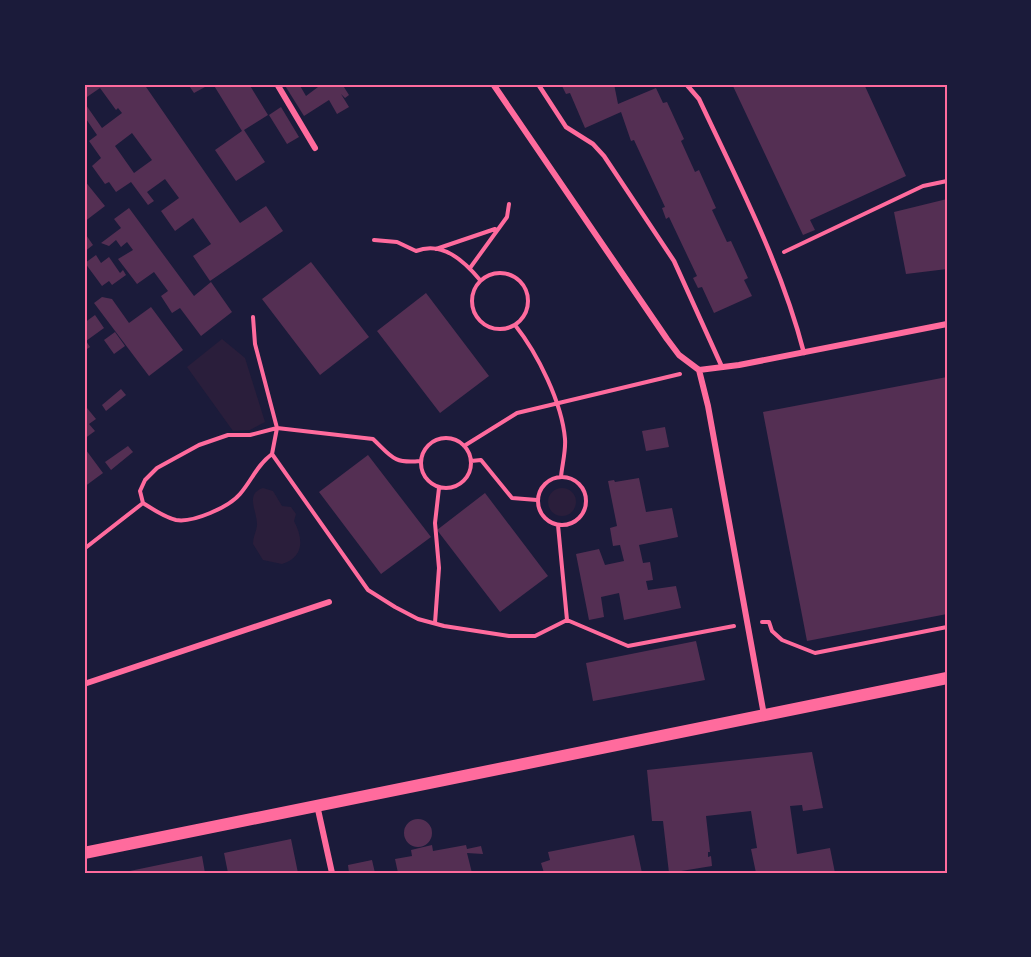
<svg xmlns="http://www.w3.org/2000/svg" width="1031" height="957" font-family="'Exo 2',sans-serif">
<rect width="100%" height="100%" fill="#1b1b3a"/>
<path fill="#2a1e3b" d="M222,339L245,358L265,422L250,430L233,431L187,367Z
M548 502a14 14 0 1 1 28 0a14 14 0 1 1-28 0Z
M263,488L273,491L282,506L291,507L296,514L294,521C303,538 305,557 282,564L263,560L253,544C253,537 256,532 257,526C258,512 244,494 263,488Z"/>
<path fill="#542f53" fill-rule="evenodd" d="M84,84H144L240,223L266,206L283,231L210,281L193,256L211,244L193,218L175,231L161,211L179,198L165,179L147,192L154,201L148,205L131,182L116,192L109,182L105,184L92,166L101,158L89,141L97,135L84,116V107L86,105L102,128L122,113L118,108L116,110L100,88L84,99ZM132,133L152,160L134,173L115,146Z
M188,84H203L205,87L194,93Z
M213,84H249L268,115L244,130L265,162L236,181L215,150L242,131Z
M284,84H299L306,96L322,84H342L349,95L345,98L341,94L349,107L337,114L329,100L304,116Z
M561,84H614L618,104L656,88L663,103L667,102L684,139L681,141L695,172L699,170L716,208L712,210L727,242L731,241L748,278L744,280L752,296L714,313L702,287L698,288L693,278L697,276L669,217L666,219L662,208L665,207L634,140L631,141L621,112L585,128L570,93L566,94Z
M732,84H864L906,176L810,220L815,230L803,235Z
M281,107L299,137L287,144L269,115Z
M84,180L105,206L84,222Z
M947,199V269L906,274L894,212Z
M129,208L194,296L211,282L232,312L201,336L180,308L172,313L161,296L168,291L154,272L137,284L118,259L133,250L127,242L121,247L116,240L109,246L101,243L121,228L114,219Z
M84,232L93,245L84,252Z
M96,255L101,263L109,257L120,273L123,270L126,275L112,285L109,281L102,286L85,263Z
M311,262L369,337L320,375L262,299Z
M426,293L489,376L440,413L377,331Z
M102,297L112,299L129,323L151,307L183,350L149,376L94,303Z
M95,315L104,328L86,341L90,347L84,351V323Z
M115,332L125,346L114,354L104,340Z
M947,377V614L807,641L763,412Z
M121,389L126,395L106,411L102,405Z
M87,408L96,419L89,424L95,431L84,439V410Z
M665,427L669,447L646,451L642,431Z
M128,446L133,452L111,470L105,462Z
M86,450L103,473L84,487V451Z
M368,455L431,537L381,574L319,492Z
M639,478L646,512L672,508L678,537L639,545L643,563L650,562L653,580L646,581L648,590L676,586L681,608L624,620L619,593L601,597L604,617L589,620L576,554L599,549L605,565L624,561L620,545L613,546L610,528L617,526L608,481L614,480L615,482Z
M485,493L548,576L500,612L437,530Z
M696,641L705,680L593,701L586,663Z
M812,752L823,808L803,811L802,805L790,806L797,854L830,848L835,873H756L751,849L757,848L751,811L706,816L710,852H708V857L711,856L712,866L669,873L663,821H652L647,770Z
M404 833a14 14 0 1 1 28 0a14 14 0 1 1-28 0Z
M634,835L642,873H544L541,863L550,860L548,852Z
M291,839L298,873H228L224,853Z
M432,845L433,851L466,845L467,849L481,846L483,854L467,853L472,873H398L395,859L412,856L411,850Z
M202,856L205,873H125V872Z
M372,860L375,873H349L348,865Z"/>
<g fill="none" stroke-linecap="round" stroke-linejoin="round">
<path stroke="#ff6b9d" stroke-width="4" d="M374,240L397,242L416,251C443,241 464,261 480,280
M436,249L495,229
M784,252L923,186L947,181
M470,268L507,217L509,204
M472 301a28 28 0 1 1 56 0a28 28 0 1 1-56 0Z
M253,317L255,344L277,428L272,454L368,590L395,607L418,619L444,626L509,636H535L567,620
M515,325C538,354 562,403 565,439C566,451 562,465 561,477
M421 463a25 25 0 1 1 50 0a25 25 0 1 1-50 0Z
M464,446L517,413L680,374
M272,454C257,465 252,480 240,494C229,507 193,523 176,520C164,517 154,510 143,503L140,491L145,480L157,468L199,445L228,435H250L277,428L373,439C391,456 393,464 420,461
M471,461L481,460L512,498L537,500
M538 501a24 24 0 1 1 48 0a24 24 0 1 1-48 0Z
M558,525L567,620L628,646L734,626
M84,549L143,503
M762,622H769L772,631L782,640L815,653L947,627
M435,623L439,568L435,523L439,488"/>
<path stroke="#ff6b9d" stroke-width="4.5" d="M538,84L566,127L593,144L604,156L674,261L722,367
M686,84L699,99C738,182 781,264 804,353"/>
<path stroke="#ff6b9d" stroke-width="6" d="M277,84L315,148
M493,84L667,339L679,355L699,370L708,406L764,715
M699,370L739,365L947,324
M84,684L329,602
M317,805L332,873"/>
<path stroke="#ff6b9d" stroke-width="12" d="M84,853L947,678"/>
</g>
<rect width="1031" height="957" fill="none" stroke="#1b1b3a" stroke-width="171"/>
<rect x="86" y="86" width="860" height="786" fill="none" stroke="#ff6b9d" stroke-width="2"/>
</svg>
